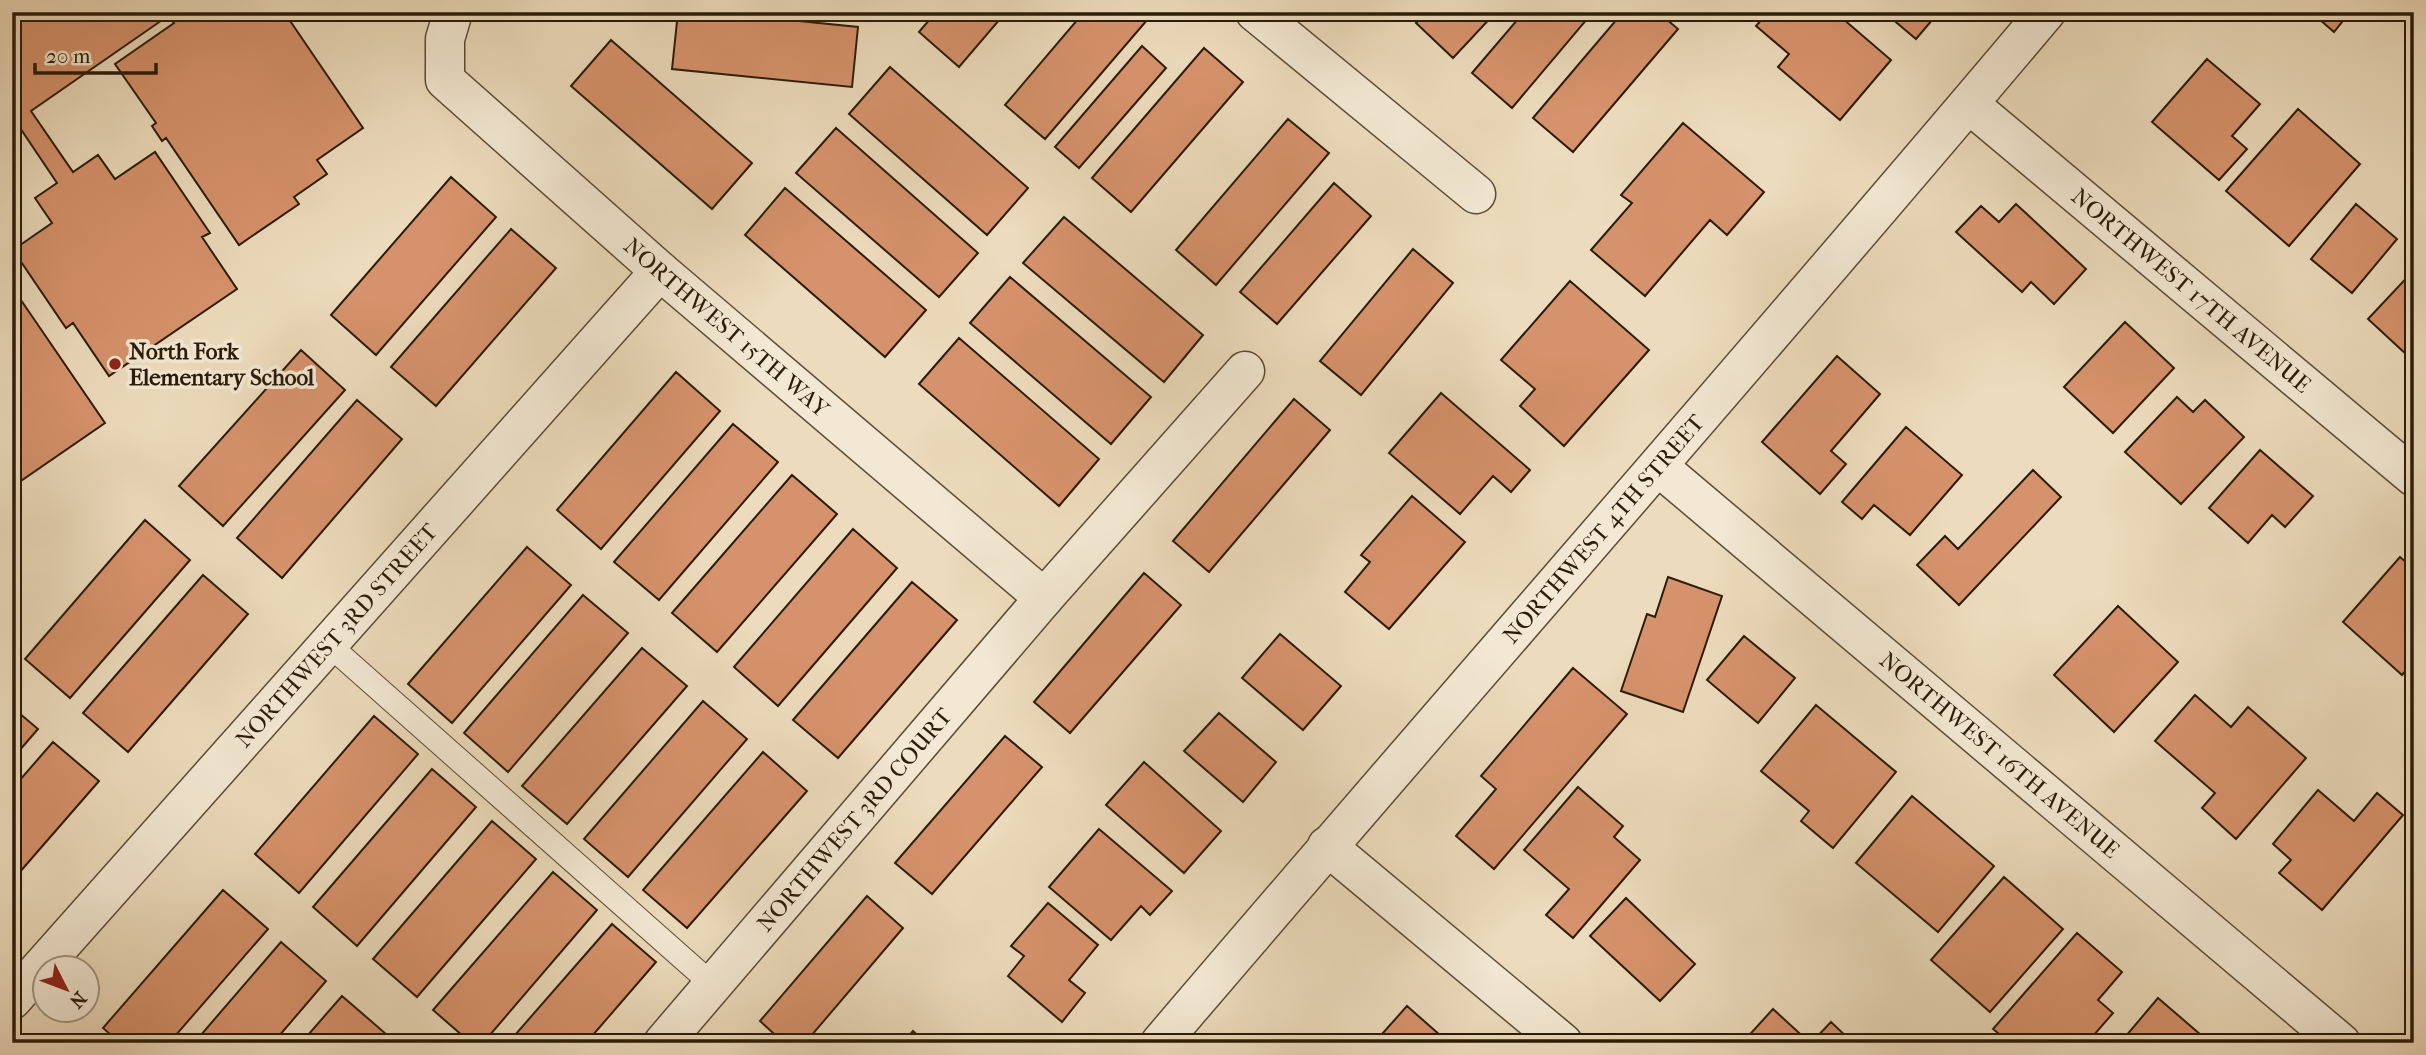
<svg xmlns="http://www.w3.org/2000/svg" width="2426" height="1055" font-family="'IM FELL French Canon',serif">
<rect width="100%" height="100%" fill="#ecdbbc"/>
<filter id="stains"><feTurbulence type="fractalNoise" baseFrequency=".00286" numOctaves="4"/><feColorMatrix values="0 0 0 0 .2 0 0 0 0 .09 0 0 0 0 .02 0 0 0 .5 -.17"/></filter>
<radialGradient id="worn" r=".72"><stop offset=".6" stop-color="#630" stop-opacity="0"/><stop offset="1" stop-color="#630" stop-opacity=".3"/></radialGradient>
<path fill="#d6926c" stroke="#2b1b09" stroke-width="2" d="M12,12H284L363,128L317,160L327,174L294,197L299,204L239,245L166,138L162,141L152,126L156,123L115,64L174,23L168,16L31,111L73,172L98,155L115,179L155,152L210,233L202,237L237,289L109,376L73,323L66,328L13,250L52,223L35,198L57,183L16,122L12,125Z
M678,12H710L858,27L852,87L672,69Z
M936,12H1006L959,67L919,32Z
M1084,12H1154L1045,139L1005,105Z
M1426,12H1496L1453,58L1416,23Z
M1524,12H1593L1512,108L1472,73Z
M1623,12H1658L1678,29L1573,152L1533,118Z
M1768,12H1835L1891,60L1840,120L1778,67L1789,54L1756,26Z
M1884,12H1939L1916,39Z
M2311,12H2350L2334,32Z
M611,40L752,163L712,209L571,86Z
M1142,46L1166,68L1079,168L1055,147Z
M1204,48L1243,82L1131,212L1092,178Z
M2207,59L2260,104L2232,136L2247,149L2219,180L2152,122Z
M890,67L1028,188L987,235L849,114Z
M2298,109L2360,164L2289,246L2226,191Z
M1288,119L1329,153L1216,285L1176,250Z
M1683,123L1764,192L1727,235L1710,220L1645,296L1591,250L1632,203L1621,195Z
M836,128L978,253L939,297L796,173Z
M451,177L496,217L376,355L331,315Z
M1334,183L1371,216L1277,324L1240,292Z
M785,188L926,310L885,357L745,235Z
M2016,204L2086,269L2054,304L2031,282L2022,292L1956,232L1981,206L1999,222Z
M2356,204L2397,239L2352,293L2311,259Z
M1064,217L1203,335L1164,382L1023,263Z
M511,229L556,268L436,406L391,367Z
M1413,249L1453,283L1361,395L1320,361Z
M2414,270V347L2407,355L2368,319Z
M1010,277L1151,397L1111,444L970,323Z
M1570,281L1649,350L1564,446L1520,406L1535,389L1501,360Z
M12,287L105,423L12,487Z
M2125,322L2174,368L2113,433L2064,387Z
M959,338L1099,459L1059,506L919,384Z
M301,350L345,390L223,526L179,486Z
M1837,356L1880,394L1831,451L1846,464L1820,494L1762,442Z
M676,372L720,411L601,549L557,510Z
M1441,393L1530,470L1511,492L1493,476L1460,514L1389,453Z
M2177,397L2193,412L2205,400L2244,437L2181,504L2125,452Z
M1294,399L1330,430L1209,572L1173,541Z
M357,400L402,439L282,578L237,538Z
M733,424L778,462L659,600L614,562Z
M1906,427L1962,475L1910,535L1874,505L1862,519L1842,502Z
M2260,450L2313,496L2285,527L2272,515L2248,543L2209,508Z
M2033,470L2061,497L1959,605L1917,565L1945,536L1958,549Z
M792,475L837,514L717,652L672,613Z
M1412,496L1465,542L1389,629L1345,592L1370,562L1361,555Z
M145,520L190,560L70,698L25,659Z
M853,529L897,568L778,706L734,667Z
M527,547L571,585L452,723L408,684Z
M2400,557L2414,569V661L2402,675L2343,622Z
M1144,573L1181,605L1070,733L1034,702Z
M203,575L248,614L128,752L83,713Z
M1668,577L1722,596L1683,712L1621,691L1647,614L1655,617Z
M912,582L957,620L838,758L793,720Z
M583,595L628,633L508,772L464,733Z
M2118,606L2178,662L2114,732L2054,675Z
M1280,634L1341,686L1303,730L1242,678Z
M1744,636L1795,678L1758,723L1707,680Z
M642,648L687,686L567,824L522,786Z
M1573,668L1627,714L1494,869L1456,836L1496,789L1481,776Z
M2195,695L2231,727L2248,707L2306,758L2236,839L2202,808L2215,793L2155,741Z
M703,701L747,739L628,877L584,839Z
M1816,705L1896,772L1833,848L1801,821L1809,811L1761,771Z
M12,707L38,729L12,759Z
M1219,713L1276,762L1243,802L1184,751Z
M374,716L418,754L299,893L255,854Z
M1005,736L1042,767L932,894L895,863Z
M53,742L99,781L12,881V789Z
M763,752L807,791L687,928L643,890Z
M1144,762L1221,831L1184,873L1106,805Z
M432,769L476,807L357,946L313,907Z
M1578,787L1623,826L1614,837L1640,860L1573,938L1546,915L1569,889L1524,850Z
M2318,790L2354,821L2377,793L2403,815L2322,910L2279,873L2291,860L2273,844Z
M1912,796L1994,866L1938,932L1856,863Z
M492,821L536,859L417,997L373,959Z
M1099,829L1172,891L1150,915L1141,906L1111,940L1049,887Z
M553,872L597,910L483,1043H471L433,1010Z
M2004,877L2063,929L1990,1012L1931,960Z
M223,890L268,929L169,1043H120L103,1028Z
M867,896L903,928L805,1043H784L760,1021Z
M1626,898L1695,964L1660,1001L1590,936Z
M1048,903L1098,945L1069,980L1085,993L1062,1022L1008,976L1024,956L1011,946Z
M612,924L656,962L586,1043H508Z
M2077,933L2122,972L2098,1000L2113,1013L2087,1043H2010L1993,1029Z
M281,942L326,981L273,1043H194Z
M342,996L386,1034L378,1043H301Z
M2158,998L2208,1041L2206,1043H2120Z
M1407,1006L1449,1043H1374Z
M1773,1009L1810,1043H1742Z
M1831,1022L1849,1039L1846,1043H1811Z
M913,1031L926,1043H903Z"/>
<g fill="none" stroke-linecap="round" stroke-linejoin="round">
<g stroke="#5b4b36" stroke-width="25">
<path id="service" d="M328,644L713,985"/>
</g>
<g stroke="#5b4b36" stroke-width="41">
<g id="minor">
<path id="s1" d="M453,12L445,39V80L660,271L1044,598"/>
<path d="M1255,12L1476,194"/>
<path id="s2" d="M1969,104L2414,477"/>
<path id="s3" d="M1659,467L2341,1043"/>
<path d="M1327,846L1563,1043"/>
<path id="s4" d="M12,1000L660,271"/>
<path id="s5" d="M663,1043L1044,598L1245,371"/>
<path id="s6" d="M1160,1043C1454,698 1754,359 2046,12"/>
</g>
</g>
<use href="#service" stroke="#f3e8d3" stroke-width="23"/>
<use href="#minor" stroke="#f3e8d3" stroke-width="38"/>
</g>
<circle fill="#8f2418" stroke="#f3e8d3" stroke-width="2.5" cx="115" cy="364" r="7"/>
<g text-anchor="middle" stroke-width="7" stroke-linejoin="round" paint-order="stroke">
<g font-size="23" fill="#2b1b09" stroke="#f3e8d3">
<text dy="8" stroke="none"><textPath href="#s2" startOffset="290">NORTHWEST 17TH AVENUE</textPath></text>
<text dy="8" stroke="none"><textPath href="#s1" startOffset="444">NORTHWEST 15TH WAY</textPath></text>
<text dy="8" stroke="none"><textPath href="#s6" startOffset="679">NORTHWEST 4TH STREET</textPath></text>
<text dy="8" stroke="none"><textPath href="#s4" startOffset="488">NORTHWEST 3RD STREET</textPath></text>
<text dy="8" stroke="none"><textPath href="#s3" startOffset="446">NORTHWEST 16TH AVENUE</textPath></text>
<text dy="8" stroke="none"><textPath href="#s5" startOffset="294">NORTHWEST 3RD COURT</textPath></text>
</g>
<g font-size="23" font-weight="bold" fill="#2b1b09" stroke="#f3e8d3" text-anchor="start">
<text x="129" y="359">North Fork<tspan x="129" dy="26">Elementary School</tspan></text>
</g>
</g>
<rect width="2426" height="1055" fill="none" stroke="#ecdbbc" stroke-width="42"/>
<rect x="14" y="14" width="2398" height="1027" fill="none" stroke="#2b1b09" stroke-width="3.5"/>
<rect x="21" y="21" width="2384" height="1013" fill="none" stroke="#2b1b09" stroke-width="2"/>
<g transform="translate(66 989) rotate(132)"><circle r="33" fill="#f3e8d3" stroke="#a39682" stroke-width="2"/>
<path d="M0-5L12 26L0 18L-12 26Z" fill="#8f2418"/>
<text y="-10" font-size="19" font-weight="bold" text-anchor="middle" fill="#2b1b09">N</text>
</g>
<path d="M35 63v10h121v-10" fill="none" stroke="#2b1b09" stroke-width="3.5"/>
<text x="46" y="63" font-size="21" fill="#2b1b09" stroke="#f3e8d3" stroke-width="5" paint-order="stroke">20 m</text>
<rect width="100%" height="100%" filter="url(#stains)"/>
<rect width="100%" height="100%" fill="url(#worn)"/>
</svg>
